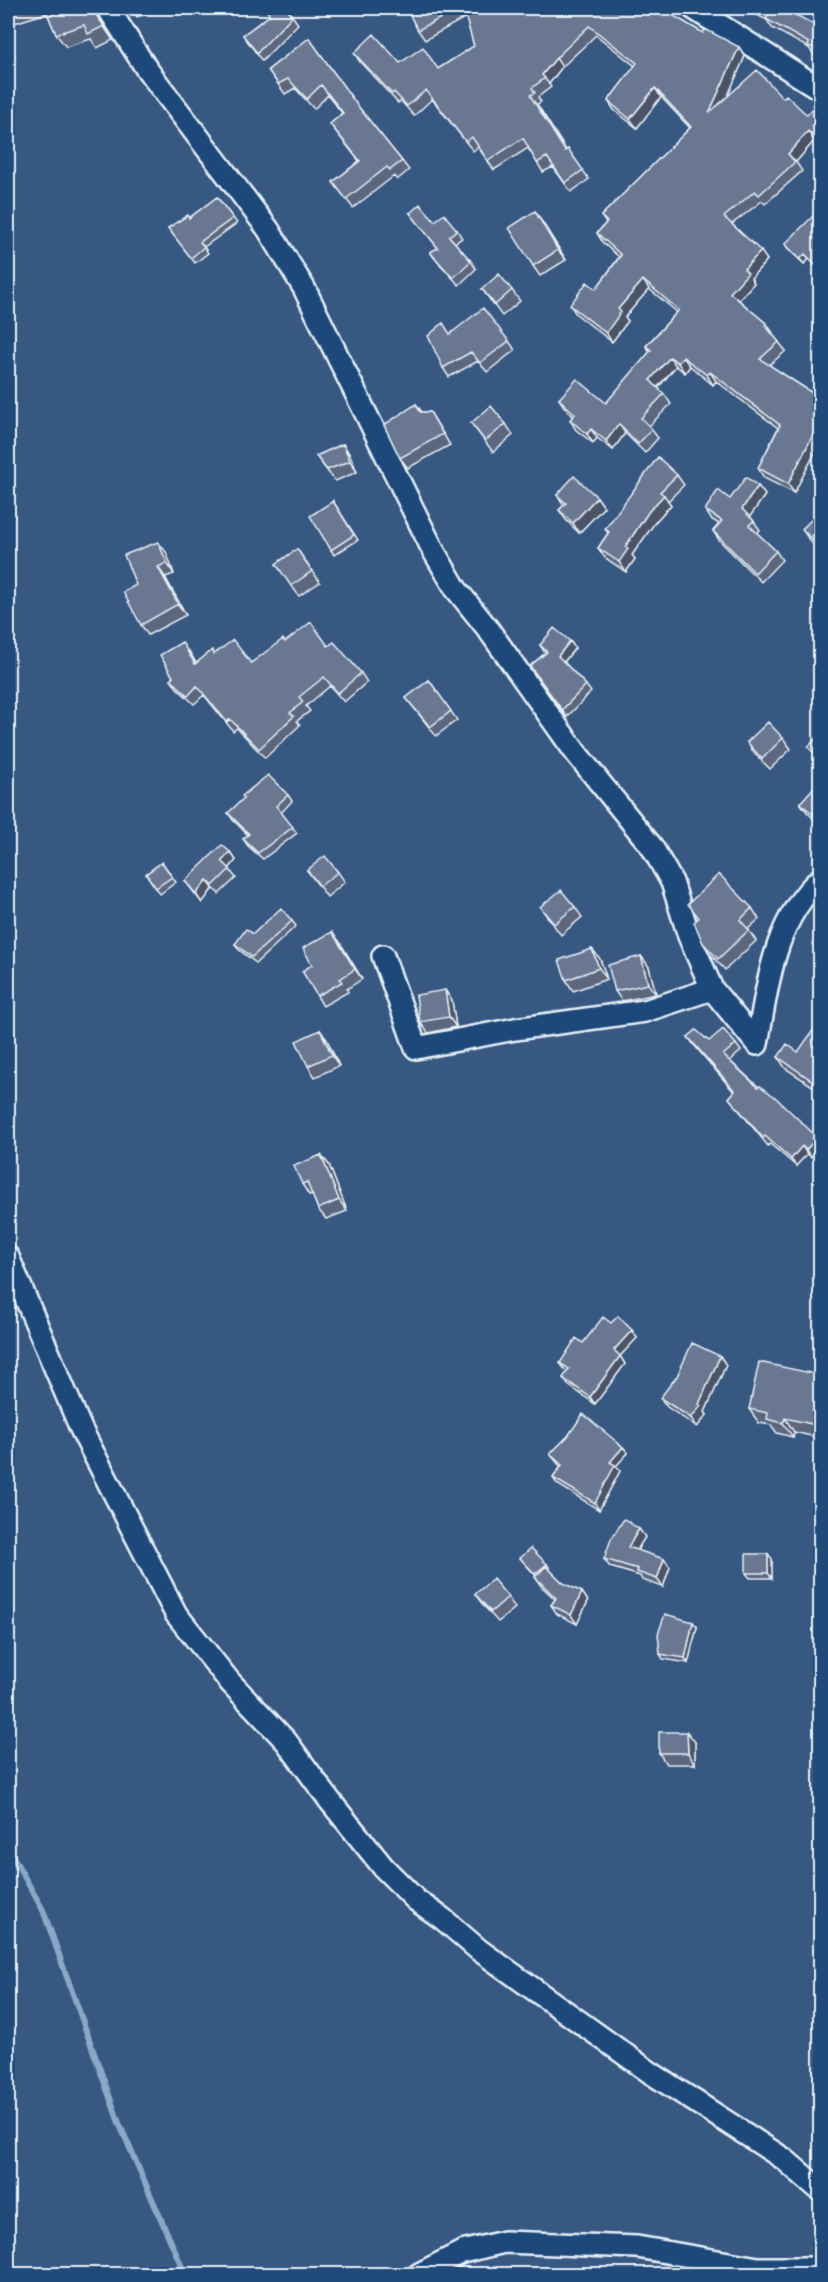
<svg xmlns="http://www.w3.org/2000/svg" width="828" height="2282" font-family="Mali,sans-serif">
<rect width="100%" height="100%" fill="#365881"/>
<filter id="ink" filterUnits="userSpaceOnUse"><feTurbulence type="fractalNoise" baseFrequency=".0167" numOctaves="2"/><feDisplacementMap in="SourceGraphic" scale="12" xChannelSelector="R" yChannelSelector="G"/><feConvolveMatrix kernelMatrix="1 2 1 2 8 2 1 2 1" color-interpolation-filters="sRGB"/></filter>
<g filter="url(#ink)">
<g fill="none" stroke-linecap="round" stroke-linejoin="round">
<path stroke="#8aa9c8" stroke-width="6" d="M8,1848L43,1910L119,2123L185,2274"/>
<g stroke="#e8f1f8" stroke-width="26">
<path id="minor" d="M108,8L146,68L268,229L304,288L433,550L456,589L488,629L576,753L652,847L672,882L689,936L712,989L757,1044
M693,8L820,89
M383,956L416,1048L515,1029L645,1011L712,989
M757,1044C768,985 773,922 820,879
M8,1257L81,1429L176,1614L230,1682L286,1741L330,1801L384,1868L416,1900L443,1919L479,1950L651,2073L784,2159L820,2190
M419,2274L462,2252L504,2242L637,2247L758,2268H820"/>
</g>
<use href="#minor" stroke="#1f4a7a" stroke-width="21"/>
</g>
<path fill="#5c667d" stroke="#e8f1f8" stroke-width="1.5" d="M8,8H91L113,40L97,48L91,39L66,47L56,34L47,13L11,24L8,18Z
M130,8H165L137,17Z
M265,8H294L289,11L298,24L262,61L243,35L270,15Z
M368,8H379L372,13Z
M406,8H666L670,13V14L703,33L739,47L745,56L727,97L783,98L807,115L820,111V146L814,141L796,162L802,171L765,204L762,201L732,224L767,260L751,278L754,283L739,300L767,324L773,333L772,334L786,351L769,365L820,398V443L794,493L764,478L758,468L778,428L716,381L713,385L690,366L685,373L676,366L658,388L664,394L671,404L649,426L658,438L645,453L625,433L613,450L597,438L593,443L576,430L570,420L573,416L565,408L559,399L606,403L650,352L646,346L677,312L649,289L625,317L628,321L612,342L576,314L570,305L596,289L619,257L603,243L597,233L606,223L601,216L690,128L661,97L637,128L614,110L608,101L635,66L596,35L562,67L549,84L551,87L538,97L541,102L537,104L566,150L568,149L589,179L571,192L553,167L543,172L528,148L494,170L478,147L473,151L432,99L414,116L401,101L398,103L360,62L354,53L400,63L438,69L474,46L466,17L425,40L418,30Z
M744,8H790L789,11L814,25L820,19V57L814,55L809,48L772,28L767,20L749,11Z
M309,38L357,105L402,161L409,170L397,180L394,176L353,208L333,182L359,161L330,124L342,113L328,95L314,109L295,88L285,94L268,70Z
M8,45L15,56L8,61Z
M217,197L237,223L204,247L208,253L195,263L168,228L189,218Z
M410,213L435,221L457,230L462,238L455,243L471,261L476,269L459,285L436,260L430,252L438,248Z
M542,222L566,260L540,276L533,266Z
M820,222V270L809,259L804,264L788,249L785,244Z
M482,289L512,290L520,301L502,316Z
M450,334L509,341L515,350L487,372L478,361L449,377L443,368Z
M416,404L422,412H430L450,445L408,468L400,458Z
M471,423L506,424L513,435L493,452Z
M343,444L350,455L357,472L335,481L316,456Z
M677,475L684,485L668,501L671,505L656,521L632,555L635,559L626,572L605,558L598,548L608,533L605,529Z
M758,486L765,495L750,516L760,530L757,533L776,551L782,560L761,582L719,540L713,531L719,524L711,519L705,510Z
M557,495L597,497L604,507L579,533L566,520L559,510L564,505Z
M333,501L358,540L334,555L331,550Z
M820,514V564L815,557L819,550L809,540L802,529Z
M158,542L166,552L174,574L165,577L186,615L148,635L141,625L136,585Z
M297,549L320,582L299,596L276,564Z
M570,641L575,648L564,662L586,685L591,692L567,717L530,666L545,653L540,645Z
M285,642L328,646L361,673L367,682L344,702L330,686L306,706L310,711L297,721L300,725L265,758L237,728L233,731L204,695L194,704L177,688L171,679L189,651L196,663L214,654L251,663Z
M429,680L457,720L436,736L406,698Z
M783,738L791,749L770,769L754,753L747,742Z
M820,790V823L819,824L807,812L800,803Z
M288,795L292,801L281,813L297,833L263,859L248,846L243,839L248,835L233,820L228,813Z
M230,852L236,860L229,869L236,878L219,894L213,888L202,903L185,881Z
M162,862L176,882L160,894L146,874Z
M307,870L338,872L345,882L327,897Z
M540,907H575L582,917L561,935Z
M752,908L759,919L748,929L756,941L725,970L710,954L703,943Z
M292,921L296,926L256,963L238,949L235,944L253,934Z
M339,941L362,979L347,989L348,992L323,1006L317,996L312,965Z
M592,949L600,959L607,979L573,991L566,980Z
M641,956L649,967L656,994L622,1001L615,991Z
M445,990L452,1001L456,1027L428,1033L420,1022Z
M320,1030L327,1040L339,1066L315,1077L308,1066Z
M820,1033V1091L785,1068L778,1057L798,1052Z
M688,1037L709,1041L736,1044L741,1051L730,1061L820,1142V1146L811,1157L807,1154L796,1166L770,1144L768,1146L729,1098L734,1092L694,1045Z
M321,1155L329,1165L347,1211L326,1219L318,1209L312,1194L309,1195L302,1184Z
M611,1323L637,1338L620,1356L625,1364L595,1404L568,1385L563,1378L568,1372L565,1370L560,1363L583,1343Z
M720,1356L726,1365L705,1412L707,1415L697,1427L667,1407L660,1398Z
M820,1375V1438L794,1432L793,1437L777,1433L771,1425L759,1423L749,1409Z
M623,1447L628,1453L616,1466L620,1471L599,1510L557,1484L553,1478L561,1467L555,1460L550,1454Z
M820,1501V1523H817L814,1518Z
M639,1529L645,1537L637,1550L670,1567L663,1587L642,1580L640,1576L610,1567L604,1559Z
M768,1554L772,1559V1578H750L746,1573Z
M520,1558L547,1564L550,1569V1570L563,1583L582,1592L588,1601L577,1624L557,1614L551,1605L555,1599L541,1586L535,1577L536,1576Z
M475,1594L508,1597L515,1608L498,1622L483,1605Z
M697,1627L688,1663L663,1659L660,1654Z
M695,1742V1764H666L659,1753Z"/>
<path fill="#4b5366" stroke="#e8f1f8" stroke-width="1.5" d="M660,8H666L670,13L667,18Z
M739,47L745,56L716,123L709,113Z
M556,58L562,67L549,84L542,75Z
M655,88L661,97L637,128L630,119Z
M820,129V146L814,137Z
M808,131L814,141L796,162L788,154Z
M535,211L542,222L566,260L558,250Z
M761,251L767,260L751,278L754,283L737,302L730,293L744,269Z
M805,254L809,259L804,264L800,259Z
M643,280L649,289L625,317L628,321L612,342L606,333L618,309Z
M670,357L676,366L656,389L650,380Z
M683,357L690,366L685,373L678,363Z
M710,372L716,381L713,385L707,375Z
M619,424L625,433L613,450L606,441Z
M818,425L820,428V443L794,493L788,484Z
M591,429L597,438L593,443L587,434Z
M343,444L350,455L357,472L350,461Z
M758,486L765,495L749,518L742,509Z
M664,495L671,505L656,521L632,555L635,559L626,572L619,562L625,547L649,511Z
M597,497L604,507L579,533L573,523Z
M158,542L166,552L174,574L167,563Z
M158,567L165,577L186,615L178,604Z
M570,641L575,648L563,663L558,656Z
M818,809L820,813V823L819,824L813,814Z
M230,852L236,860L228,870L222,861Z
M207,880L213,888L202,903L196,894Z
M332,932L339,941L362,979L355,969Z
M592,949L600,959L607,979L599,968Z
M641,956L649,967L656,994L648,984Z
M445,990L452,1001L456,1027L449,1017Z
M320,1030L327,1040L339,1066L332,1055Z
M817,1137L820,1142V1146L811,1157L806,1150Z
M802,1146L807,1154L796,1166L791,1159Z
M321,1155L329,1165L347,1211L339,1200Z
M632,1330L637,1338L619,1357L614,1350Z
M620,1356L625,1364L595,1404L590,1397Z
M720,1356L726,1365L705,1412L707,1415L697,1427L691,1418L699,1404Z
M816,1406L820,1413V1436L812,1424Z
M785,1418L794,1432L793,1437L783,1423Z
M623,1447L628,1453L616,1466L620,1471L599,1510L595,1503L610,1462Z
M639,1529L645,1537L634,1555L628,1547Z
M768,1554L772,1559V1578L768,1573Z
M664,1559L670,1567L663,1587L657,1579Z
M582,1592L588,1601L577,1624L571,1615Z
M693,1622L697,1627L688,1663L685,1658Z
M687,1732L695,1742V1764L688,1753Z"/>
<path fill="#6b7791" stroke="#e8f1f8" stroke-width="1.5" d="M45,8H91L104,26L88,34L84,25L56,34Z
M265,8H286L292,16L257,53L243,35L270,15Z
M406,8H460L418,30Z
M463,8H661H660L703,33L705,29L739,47L709,113L757,70L783,98L786,95L807,115L815,106L820,111V129L814,137L808,131L788,154L795,162L759,195L755,191L724,217L761,251L744,269L748,273L730,293L767,324L765,325L779,342L760,359L820,398V426L818,425L788,484L758,468L780,425L710,372L707,375L683,357L678,363L670,357L650,380L664,394L641,418L652,429L638,444L619,424L606,441L591,429L587,434L570,420L575,414L559,399L577,379L606,403L651,350L646,346L679,310L643,280L618,309L621,312L606,333L570,305L587,282L596,289L621,255L597,233L607,222L601,216L691,127L655,88L630,119L608,101L637,63L589,26L556,58L542,75L545,78L532,88L535,93L530,95L565,151L568,149L583,170L565,183L547,157L537,163L523,138L488,161L472,137L466,142L426,90L407,106L394,92L392,94L354,53L374,34L400,63L423,47L438,69L474,46Z
M752,8H782L814,25L816,18L820,19V50L808,46L809,43L766,19L768,15Z
M309,38L357,105L402,161L390,170L387,167L346,199L333,182L360,161L330,124L343,113L321,85L307,99L288,79L278,84L268,70Z
M217,197L233,218L200,242L204,247L191,258L168,228L188,215L189,218Z
M420,204L435,221L444,214L457,230L449,236L471,261L453,278L430,252L438,248L410,213Z
M535,211L558,250L533,266L509,228Z
M814,215L820,222V261L816,265L805,254L800,259L785,244Z
M499,274L512,290L495,305L482,289Z
M483,308L509,341L480,363L471,352L443,368L428,336L443,323L450,334Z
M416,404L420,412H430L443,434L400,458L384,425Z
M491,406L506,424L485,441L471,423Z
M343,444L350,461L327,470L316,456Z
M658,457L677,475L660,492L664,495L649,511L625,547L628,549L619,562L598,548L609,532L605,529Z
M574,476L597,497L573,523L559,510L566,503L557,495Z
M746,477L758,486L742,509L754,521L749,525L776,551L755,573L713,531L722,521L705,510L718,490L730,499Z
M333,501L354,535L331,550L310,516Z
M819,512L820,514V558L819,560L815,557L820,548L802,529Z
M158,542L167,563L158,567L178,604L141,625L123,592L136,585L124,555Z
M297,549L312,571L291,586L276,564Z
M311,622L328,646L334,642L361,673L338,693L324,677L299,697L303,702L290,713L294,716L259,749L230,719L227,722L197,686L188,696L171,679L173,677L160,655L182,642L195,664L212,650L214,654L233,640L251,663L283,639L285,642Z
M554,628L570,641L558,656L586,685L562,710L530,666L547,652L540,645Z
M429,680L451,711L430,727L406,698Z
M768,722L783,738L762,759L747,742Z
M820,734V759L808,747Z
M268,775L288,795L276,806L293,827L258,853L243,839L249,834L228,813L244,798L242,796Z
M816,785L820,790V812L818,809L813,814L800,803Z
M222,845L230,852L222,861L230,869L213,886L207,880L196,894L185,881Z
M325,856L338,872L320,886L307,870Z
M162,862L172,877L156,888L146,874Z
M719,874L752,908L740,920L749,930L718,959L703,943L694,922L699,918L688,904Z
M561,890L575,907L554,924L540,907Z
M281,908L292,921L252,957L235,944L246,929L253,934Z
M332,932L355,969L340,979L342,982L317,996L302,971L312,965L303,948Z
M592,949L599,968L566,980L559,960Z
M641,956L648,984L615,991L608,965Z
M445,990L449,1017L420,1022L416,995Z
M723,1029L736,1044L723,1055L758,1087L760,1086L775,1097L817,1137L806,1150L802,1146L791,1159L765,1136L763,1138L729,1098L735,1091L688,1037L696,1030L709,1041Z
M814,1029L820,1033V1086L778,1057L787,1044L798,1052Z
M320,1030L332,1055L308,1066L296,1041Z
M321,1155L339,1200L318,1209L307,1182L302,1184L294,1166Z
M618,1316L632,1330L614,1350L620,1356L590,1397L563,1378L569,1369L560,1363L576,1338L583,1343L603,1317L611,1323Z
M692,1343L720,1356L699,1404L701,1406L691,1418L660,1398L677,1376Z
M759,1362L820,1375V1406H816L812,1424L785,1418L783,1423L767,1419L768,1413L749,1409Z
M583,1414L623,1447L610,1462L615,1465L595,1503L553,1478L562,1465L550,1454L568,1436Z
M813,1501H820V1517L814,1518Z
M624,1519L639,1529L628,1547L664,1559L657,1579L637,1572L638,1569L604,1559L611,1539Z
M531,1548L547,1564L535,1574L520,1558Z
M746,1554H768V1573H746Z
M546,1566L563,1583L582,1592L571,1615L551,1605L556,1598L535,1577Z
M493,1579L508,1597L491,1612L475,1594Z
M665,1614L693,1622L685,1658L660,1654L658,1634Z
M659,1732H687L688,1753H659Z"/>
</g>
<rect width="828" height="2282" fill="none" stroke="#1f4a7a" stroke-width="30"/>
<rect x="15" y="15" width="798" height="2252" fill="none" stroke="#e8f1f8" stroke-width="2" filter="url(#ink)"/>
</svg>
